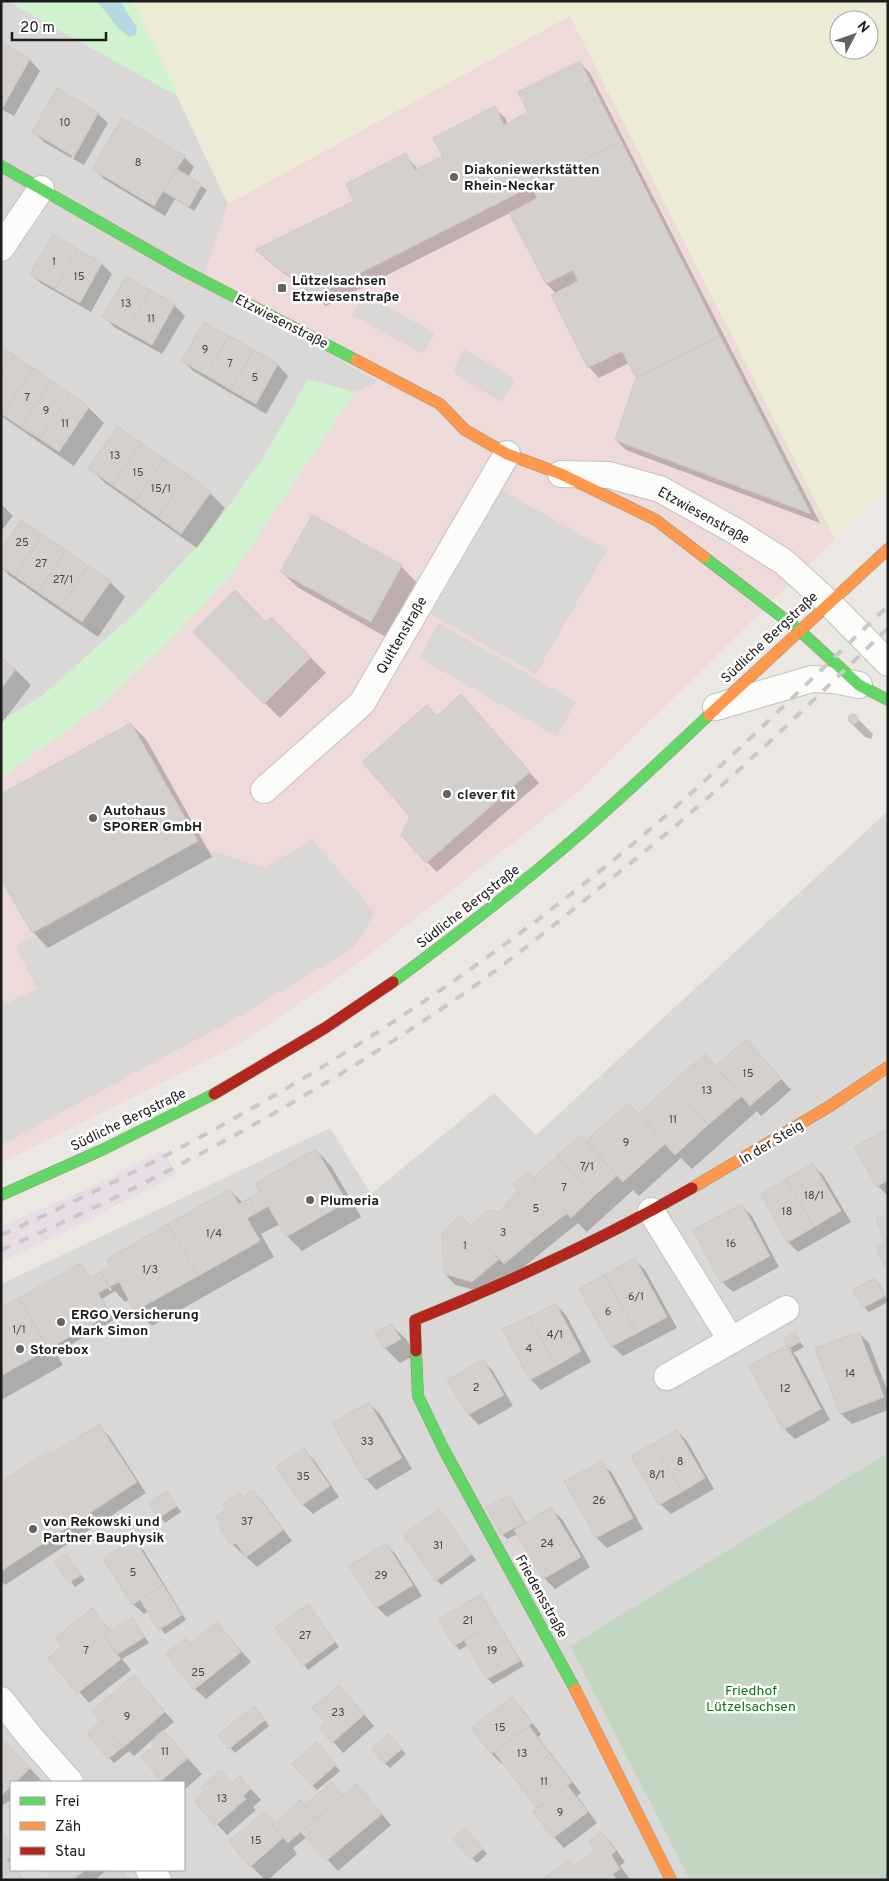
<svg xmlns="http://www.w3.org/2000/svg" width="889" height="1881" font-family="Overpass,sans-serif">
<rect width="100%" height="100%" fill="#ebe8e4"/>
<path fill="#dad8d6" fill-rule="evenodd" d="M1,1H132L228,204L202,283L380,382L1,778Z
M888,811V1880H1V1284L330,1128L371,1194L494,1093L536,1135ZM11,1782H184V1870H11Z"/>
<path fill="#eedad9" d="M570,16L835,539L577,793L349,970L237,1045L1,1163V778L104,703L177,633L234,570L355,392L379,382L202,283L228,204Z"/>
<path fill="#e9dce5" d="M163,1150L177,1174L77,1226L1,1262V1226L85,1190Z"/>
<path fill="#d9d8d6" d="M364,294L435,333L423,354L352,315Z
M465,349L516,380L502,403L452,372Z
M502,490L607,550L536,674L431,614Z
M438,623L576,702L557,736L419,658Z
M312,839L375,913L353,948L240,1016L1,1145V1006L37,989L16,946L191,844L265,868Z
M338,1228L375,1307L127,1450L84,1382Z"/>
<path fill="#ecebd6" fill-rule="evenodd" d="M132,1H888V482L835,539L570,16L228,204ZM839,20H869V50H839Z"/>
<path fill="#c3d6c1" d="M888,1453V1880H690L570,1646Z"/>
<path fill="#d1f2cf" d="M7,1H132L179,97Z
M308,379L355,392L234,571L177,633L104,703L1,778V721L44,694L137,611L210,532L265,455Z"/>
<path fill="#b6d9df" d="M97,1H120L137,28L136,34L129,37L118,28Z"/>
<path fill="#0003" fill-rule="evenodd" d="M1,44L30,60L40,71L14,116L1,109Z
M579,62L590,73L820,523L626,450L616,440L637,378L629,363L599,378L589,367L556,294L547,284L510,213L326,306L267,260L257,250L356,201L406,155L418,170L445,157L495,108L505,118L508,124L530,113Z
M97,113L108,123L84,165L73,159L98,114H95L71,158L44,142L33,132Z
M184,157L194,167L188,177L207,190L194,211L175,199L165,216L104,179L94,168Z
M53,236L102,264L112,274L91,312L42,284L31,274Z
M126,278L174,305L185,316L162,354L114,327L104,316Z
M204,323L278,365L288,376L266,414L193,371L183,361Z
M1,348L89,408L104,423L74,466L1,416Z
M90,468L210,493L225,508L197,548L105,483Z
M1,504L13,516L1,531Z
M312,517L401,566L416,582L386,637L297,587L282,572Z
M1,551L110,582L125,597L98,637L10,576L1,567Z
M271,618L326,673L280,718L194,632L266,623Z
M1,659L16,670L31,685L1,724Z
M471,706L539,783L437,872L427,862L411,816Z
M854,715L873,734L871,739L865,737L849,721L851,716Z
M131,724L146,739L212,857L48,948L33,932Z
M757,1051L791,1090L761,1116L757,1111L692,1169L681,1158L639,1196L633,1190L587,1232L578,1223L515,1274L483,1292L455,1285L445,1274L471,1227L500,1214L534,1179L580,1137L586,1143L628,1104L639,1115L716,1067Z
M888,1130V1196L878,1186Z
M316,1150L331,1166L361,1217L302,1251L287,1236L280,1224L261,1234L274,1257L152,1326L136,1311L130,1299L125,1302L115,1291L102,1299L114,1320L56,1353L63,1365L3,1399L1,1398V1310L81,1264L91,1279L230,1190L243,1203L262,1192ZM102,1278H105L112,1290L110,1291Z
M813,1165L823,1175L851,1222L798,1252L788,1242Z
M741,1205L752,1216L779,1267L733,1292L722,1282Z
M635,1260L645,1270L677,1328L623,1356L612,1346Z
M875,1280L880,1285L888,1302L869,1312L864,1307Z
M556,1305L566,1315L591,1362L541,1390L531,1380L504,1330Z
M391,1325L407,1340L415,1355L400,1363L385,1348Z
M859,1333L869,1343L888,1392V1410L852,1424L841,1414L816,1349Z
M794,1334L804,1347L793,1353L797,1357L830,1420L795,1439L784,1429L787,1347L793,1352L785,1340Z
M483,1361L493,1371L513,1406L479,1425L469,1415L449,1380Z
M369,1403L380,1414L412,1469L376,1490L366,1479Z
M98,1425L109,1436L146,1493L5,1585L1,1581V1489Z
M677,1431L687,1441L714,1489L671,1514L660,1504Z
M304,1449L314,1460L339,1497L313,1514L302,1504Z
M601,1463L612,1473L643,1529L607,1548L597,1538L566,1482Z
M253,1491L263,1502L292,1541L257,1567L233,1545L224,1525L228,1509L240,1493L244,1498Z
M167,1492L181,1512L165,1523L150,1503Z
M509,1497L514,1502L526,1524L551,1509L562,1519L590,1567L555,1589L544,1578L518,1534L507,1539L502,1534Z
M439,1511L476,1560L441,1585L437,1580Z
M133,1540L144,1551L186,1620L165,1634L148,1611L144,1614L133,1604Z
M386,1544L396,1555L422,1596L387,1617L377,1607Z
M66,1555L85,1580L75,1587L56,1562Z
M480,1596L485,1601L524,1666L493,1684L488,1679L468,1645L460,1650L455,1645Z
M308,1605L339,1647L308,1670L304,1665Z
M92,1610L112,1632L132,1619L149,1643L122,1659L131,1670L89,1703L50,1658L64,1646Z
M217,1623L251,1662L206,1699L195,1689L191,1645Z
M134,1676L164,1710L122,1746V1749L165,1712L174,1722L163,1731L202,1774L184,1790V1782H164L143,1757L157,1745L152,1740L134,1756L129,1751L114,1763L88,1734L103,1722Z
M349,1697L374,1726L343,1753L321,1728Z
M511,1699L522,1709L541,1734L538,1737L581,1793L577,1796L597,1823L564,1848L554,1837L535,1812L539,1809L504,1763L502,1764L492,1754L473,1728Z
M259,1712L269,1726L235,1753L220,1736Z
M394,1741L406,1754L390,1768L385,1763Z
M1,1746L20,1758L43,1782H11V1803L9,1801L2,1806Z
M321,1749L340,1771L317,1790L312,1785Z
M233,1784L250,1788L261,1800L253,1807L256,1810L227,1835L196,1801Z
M336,1788L344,1797L367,1796L391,1825L338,1871L307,1837L293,1848L297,1854L268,1880H265L251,1866L265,1813L276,1824Z
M1,1832L11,1843V1870H15L23,1880H1L5,1862L1,1858Z
M602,1833L612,1844L625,1862L620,1866L630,1879L548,1880L568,1861L574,1867L597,1851Z
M470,1835L487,1854L477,1863L455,1839Z
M47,1870H107L95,1880H56Z"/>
<path fill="#d3d0cd" stroke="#cec9c5" d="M1,42L30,59L3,107L1,106Z
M580,61L621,141L315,296L255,250L354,201L346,184L406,153L415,170L443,156L433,138L495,106L504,125L528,112L518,92Z
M57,88L98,112L73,156L32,132Z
M122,118L185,156L154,206L92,169Z
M621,141L720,336L636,378L622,351L588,368L551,295L578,281L573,270L546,284L509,213L537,198L532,186Z
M177,169L202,184L189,207L163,191Z
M53,234L78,249L55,289L30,274Z
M78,249L102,263L80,303L55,289Z
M126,276L150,290L127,331L102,317Z
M150,290L175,304L152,345L127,331Z
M204,322L229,336L206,375L181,361Z
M229,336L254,350L231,390L206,375Z
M720,336L811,514L615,440L636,378Z
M1,346L14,355L1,375Z
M254,350L278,364L256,404L231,390Z
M14,355L33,368L2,414L1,375Z
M33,368L52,381L21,427L2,414Z
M52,381L71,394L40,439L21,427Z
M71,394L89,407L59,452L40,439Z
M118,426L141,443L112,485L88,468Z
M141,443L164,459L135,501L112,485Z
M164,459L188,475L158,517L135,501Z
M188,475L211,492L181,534L158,517Z
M312,515L402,565L371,622L280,572Z
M21,520L43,535L15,576L1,567V549Z
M43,535L66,550L38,592L15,576Z
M66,550L88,566L60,607L38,592Z
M88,566L111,581L82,622L60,607Z
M235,590L266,622L271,617L311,657L264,704L193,632Z
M1,657L16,669L1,689Z
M461,694L530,772L426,863L401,835L410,816L362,762L427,705L437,716Z
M848 719a5 5 0 1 1 10 0a5 5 0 1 1-10 0Z
M131,723L198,841L32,933L1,879V794Z
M747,1039L781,1079L750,1106L715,1066Z
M705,1054L742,1096L708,1125L671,1084Z
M671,1084L708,1125L675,1155L638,1114Z
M628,1103L666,1143L623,1182L586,1141Z
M888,1128V1180L877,1187L854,1148Z
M580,1135L617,1176L594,1196L557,1156Z
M316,1149L347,1202L286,1237L268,1206L257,1213L249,1198L260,1192L255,1183Z
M557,1156L594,1196L571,1218L534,1177Z
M813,1163L841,1211L814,1227L786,1179Z
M529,1172L567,1213L536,1237L506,1204L518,1191L513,1184Z
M786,1179L814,1227L787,1243L761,1194Z
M230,1189L239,1204L249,1198L257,1213L247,1218L260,1241L198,1276L168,1224Z
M506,1204L536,1237L504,1264L470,1226L488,1210L500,1212Z
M742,1204L770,1256L721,1283L693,1230Z
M461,1215L499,1259L472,1282L444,1274L442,1232Z
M888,1215V1266L884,1267L877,1246L885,1243L876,1218Z
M168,1224L198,1276L135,1311L119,1282L109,1287L101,1272L110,1267L106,1260Z
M635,1258L667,1317L637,1333L604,1275Z
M81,1263L90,1278L101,1272L109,1287L98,1293L110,1314L48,1349L19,1298Z
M604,1275L637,1333L611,1347L579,1289Z
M875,1278L885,1296L863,1308L853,1290Z
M19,1298L48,1349L1,1376V1308Z
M556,1304L581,1351L556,1366L529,1317Z
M529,1317L556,1366L530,1380L502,1329Z
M392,1324L401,1339L384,1349L375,1333Z
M795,1332L800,1342L789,1348L783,1339Z
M859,1332L884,1397L840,1414L815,1348Z
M787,1345L821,1409L783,1430L749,1366Z
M483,1359L504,1395L468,1415L447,1380Z
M369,1402L402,1458L365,1480L332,1423Z
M99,1424L137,1482L1,1571V1487L6,1484L3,1481L49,1451L52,1454Z
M677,1430L705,1478L682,1492L654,1443Z
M654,1443L682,1492L659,1505L631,1456Z
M304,1448L330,1486L302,1505L276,1467Z
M602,1461L633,1518L596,1538L564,1481Z
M253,1490L283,1530L246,1557L236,1543L232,1546L219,1527L222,1525L216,1517L226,1509L222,1504L240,1492L243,1497Z
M167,1491L177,1506L159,1518L149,1503Z
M510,1495L524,1523L501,1535L486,1507Z
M551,1507L581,1557L543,1579L514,1530Z
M439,1509L472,1554L436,1581L403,1535Z
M134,1539L163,1585L132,1605L103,1559Z
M386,1543L413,1585L376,1608L349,1566Z
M66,1554L81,1575L69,1583L54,1562Z
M163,1585L182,1615L159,1630L140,1600Z
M481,1594L497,1621L454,1646L439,1619Z
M308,1604L335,1642L303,1666L275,1628Z
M92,1608L110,1631L103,1636L121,1659L77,1694L48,1658L62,1646L55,1638Z
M132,1617L145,1637L118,1654L103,1636Z
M497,1621L520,1661L487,1679L464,1640Z
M217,1622L241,1652L194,1690L166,1654L186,1638L190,1644Z
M134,1675L164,1711L123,1747L92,1711Z
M339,1685L364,1715L332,1743L319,1728L325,1722L312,1708Z
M512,1697L532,1723L491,1754L471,1728Z
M254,1706L265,1720L229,1749L218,1735Z
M101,1721L123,1747L108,1759L87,1734Z
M529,1726L550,1754L516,1781L494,1752Z
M163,1730L188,1758L161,1781L141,1757L155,1745L151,1741Z
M389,1734L402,1749L384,1764L372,1749Z
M5,1741L30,1768L16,1782H11V1786L2,1795L1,1744Z
M317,1742L336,1765L312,1786L292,1764Z
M550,1754L572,1782L537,1808L516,1781Z
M221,1770L232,1783L240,1776L251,1789L243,1796L246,1799L215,1826L194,1801L205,1792L201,1787Z
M332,1782L344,1795L316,1819L304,1805Z
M357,1784L382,1814L326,1861L301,1832Z
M567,1785L588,1812L553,1838L533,1812Z
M300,1800L316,1819L288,1843L272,1825Z
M265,1811L275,1823L272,1825L283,1838L250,1867L229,1842Z
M465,1828L483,1849L471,1859L453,1839Z
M1,1830L11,1842V1856L3,1863L1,1860Z
M602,1832L616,1851L611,1855L620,1869L613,1874L617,1880H547L545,1877L569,1860L573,1866L595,1851L589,1841Z
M7,1860L11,1865V1870H16L24,1880H1V1864Z
M45,1870H85L73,1880H54Z
M111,1870H121L130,1880H100Z"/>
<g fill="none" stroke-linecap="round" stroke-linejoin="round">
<g stroke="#c3c2c0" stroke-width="28">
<path id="street" d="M1,248L41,189
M561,474L609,475L660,489L735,531L784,562L828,602L888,663
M716,707L812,679L834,680L859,685
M264,790L362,703L507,454
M651,1211L731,1340
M667,1377L786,1309
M1,1700L32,1739L70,1782
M149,1870L158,1880"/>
</g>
<g stroke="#94947c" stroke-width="12">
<path id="fast" d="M1,166L179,268L356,360
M704,557L799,630L859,685L888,700
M393,982C448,941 502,900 554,856C608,811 658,763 709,715
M1,1195L104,1149L214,1094
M416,1351L418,1396L444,1450L575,1689"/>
</g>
<g stroke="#94947c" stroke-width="12">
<path id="slow" d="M356,360L440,404L465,430L507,454L561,474L656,520L704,557
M709,715L888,549
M692,1188L830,1106L888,1067
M575,1689L671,1880"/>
</g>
<g stroke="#94947c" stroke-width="12">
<path id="jam" d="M214,1094L325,1028L393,982
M416,1351L415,1320C510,1282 603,1239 692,1188"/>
</g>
<use href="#street" stroke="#fcfcfb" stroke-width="26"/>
<use href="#fast" stroke="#63d668" stroke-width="11"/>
<use href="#slow" stroke="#ff974d" stroke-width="11"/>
<use href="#jam" stroke="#b3261e" stroke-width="11"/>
<path stroke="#c9c9c8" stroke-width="4" stroke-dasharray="10 10" stroke-linecap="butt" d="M1,1235C226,1135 432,1010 622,853C715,776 800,689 888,606
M1,1250C160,1181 313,1097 456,999C501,968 544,933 586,899C623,869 660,840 696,808C762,751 825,689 888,628"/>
</g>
<g fill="#646362" stroke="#fff" stroke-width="2">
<circle cx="454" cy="177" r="5"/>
<rect x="277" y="283" width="10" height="10" rx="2.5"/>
<circle cx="447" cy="794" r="5"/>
<circle cx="93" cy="818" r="5"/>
<circle cx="310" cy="1200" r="5"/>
<circle cx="61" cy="1322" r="5"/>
<circle cx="20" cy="1349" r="5"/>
<circle cx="33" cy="1529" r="5"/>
</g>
<g text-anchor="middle" stroke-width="5" stroke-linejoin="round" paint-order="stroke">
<g font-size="11" fill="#4a4948">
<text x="65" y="126">10</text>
<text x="138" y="166">8</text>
<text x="54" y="265">1</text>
<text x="79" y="280">15</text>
<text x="126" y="307">13</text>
<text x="151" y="322">11</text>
<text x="205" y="353">9</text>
<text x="230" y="367">7</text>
<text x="255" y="381">5</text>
<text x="27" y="401">7</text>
<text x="46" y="414">9</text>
<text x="65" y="427">11</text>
<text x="115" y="459">13</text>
<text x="138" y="476">15</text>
<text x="161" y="492">15/1</text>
<text x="22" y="546">25</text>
<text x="41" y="567">27</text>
<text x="63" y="583">27/1</text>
<text x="748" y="1077">15</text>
<text x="707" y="1094">13</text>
<text x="673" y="1123">11</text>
<text x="626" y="1146">9</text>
<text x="587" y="1170">7/1</text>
<text x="564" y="1191">7</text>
<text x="814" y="1199">18/1</text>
<text x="536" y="1212">5</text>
<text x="787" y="1215">18</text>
<text x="503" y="1236">3</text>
<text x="214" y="1237">1/4</text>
<text x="731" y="1247">16</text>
<text x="465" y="1249">1</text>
<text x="150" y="1273">1/3</text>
<text x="636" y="1300">6/1</text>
<text x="608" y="1315">6</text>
<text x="19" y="1333">1/1</text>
<text x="555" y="1338">4/1</text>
<text x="529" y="1352">4</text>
<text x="850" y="1377">14</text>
<text x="476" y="1391">2</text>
<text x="785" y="1392">12</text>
<text x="367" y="1445">33</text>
<text x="680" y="1465">8</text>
<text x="657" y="1478">8/1</text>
<text x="303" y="1480">35</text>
<text x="599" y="1504">26</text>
<text x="247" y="1525">37</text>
<text x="547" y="1547">24</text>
<text x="438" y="1549">31</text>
<text x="133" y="1576">5</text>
<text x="381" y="1579">29</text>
<text x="468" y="1624">21</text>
<text x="305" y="1639">27</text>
<text x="86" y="1654">7</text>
<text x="492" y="1654">19</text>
<text x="198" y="1676">25</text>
<text x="338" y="1716">23</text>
<text x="127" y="1720">9</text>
<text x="500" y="1731">15</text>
<text x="165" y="1755">11</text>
<text x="522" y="1757">13</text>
<text x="544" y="1785">11</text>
<text x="222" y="1802">13</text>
<text x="560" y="1816">9</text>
<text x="256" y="1844">15</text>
</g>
<g font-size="14" font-weight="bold" fill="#1c1c1c" stroke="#fff" text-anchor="start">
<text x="464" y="174">Diakoniewerkstätten<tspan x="464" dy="16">Rhein-Neckar</tspan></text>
<text x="292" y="285">Lützelsachsen<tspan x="292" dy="16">Etzwiesenstraße</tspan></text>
<text x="457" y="799">clever fit</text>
<text x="103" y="815">Autohaus<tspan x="103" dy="16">SPORER GmbH</tspan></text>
<text x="320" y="1205">Plumeria</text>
<text x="71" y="1319">ERGO Versicherung<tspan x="71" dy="16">Mark Simon</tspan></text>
<text x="30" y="1354">Storebox</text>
<text x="43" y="1526">von Rekowski und<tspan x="43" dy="16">Partner Bauphysik</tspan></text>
</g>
<g font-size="14" fill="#1c1c1c" stroke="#fff">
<text transform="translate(282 321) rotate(27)" y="5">Etzwiesenstraße</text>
<text transform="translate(704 515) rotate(29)" y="5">Etzwiesenstraße</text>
<text transform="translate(401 635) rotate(-60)" y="5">Quittenstraße</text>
<text transform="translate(769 637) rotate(-43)" y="5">Südliche Bergstraße</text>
<text transform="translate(468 906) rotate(-38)" y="5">Südliche Bergstraße</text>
<text transform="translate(128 1119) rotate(-26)" y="5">Südliche Bergstraße</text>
<text transform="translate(771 1142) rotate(-31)" y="5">In der Steig</text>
<text transform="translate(542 1596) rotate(61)" y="5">Friedensstraße</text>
</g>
<g font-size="14" fill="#087b0b" stroke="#fff">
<text x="751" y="1695">Friedhof<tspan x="751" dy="16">Lützelsachsen</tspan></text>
</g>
</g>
<rect width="889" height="1881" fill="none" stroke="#1c1c1c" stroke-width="5"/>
<rect x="10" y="1781" width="175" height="90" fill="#ffffff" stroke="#a4a4a4"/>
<rect x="20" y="1797" width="25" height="8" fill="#63d668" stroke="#a4a4a4"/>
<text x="55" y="1806" font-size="15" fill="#1c1c1c">Frei</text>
<rect x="20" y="1822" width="25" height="8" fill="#ff974d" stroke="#a4a4a4"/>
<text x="55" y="1831" font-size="15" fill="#1c1c1c">Zäh</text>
<rect x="20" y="1847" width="25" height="8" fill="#b3261e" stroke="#a4a4a4"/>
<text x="55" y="1856" font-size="15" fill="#1c1c1c">Stau</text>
<g transform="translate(854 35) rotate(49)"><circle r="24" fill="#ffffff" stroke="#a4a4a4"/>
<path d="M0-4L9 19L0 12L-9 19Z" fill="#646362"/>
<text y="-8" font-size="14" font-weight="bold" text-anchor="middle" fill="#1c1c1c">N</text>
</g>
<path d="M12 32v8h94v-8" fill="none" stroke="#1c1c1c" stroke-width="2.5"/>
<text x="20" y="32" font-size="15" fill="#1c1c1c" stroke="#ffffff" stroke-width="4" paint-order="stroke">20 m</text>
</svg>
